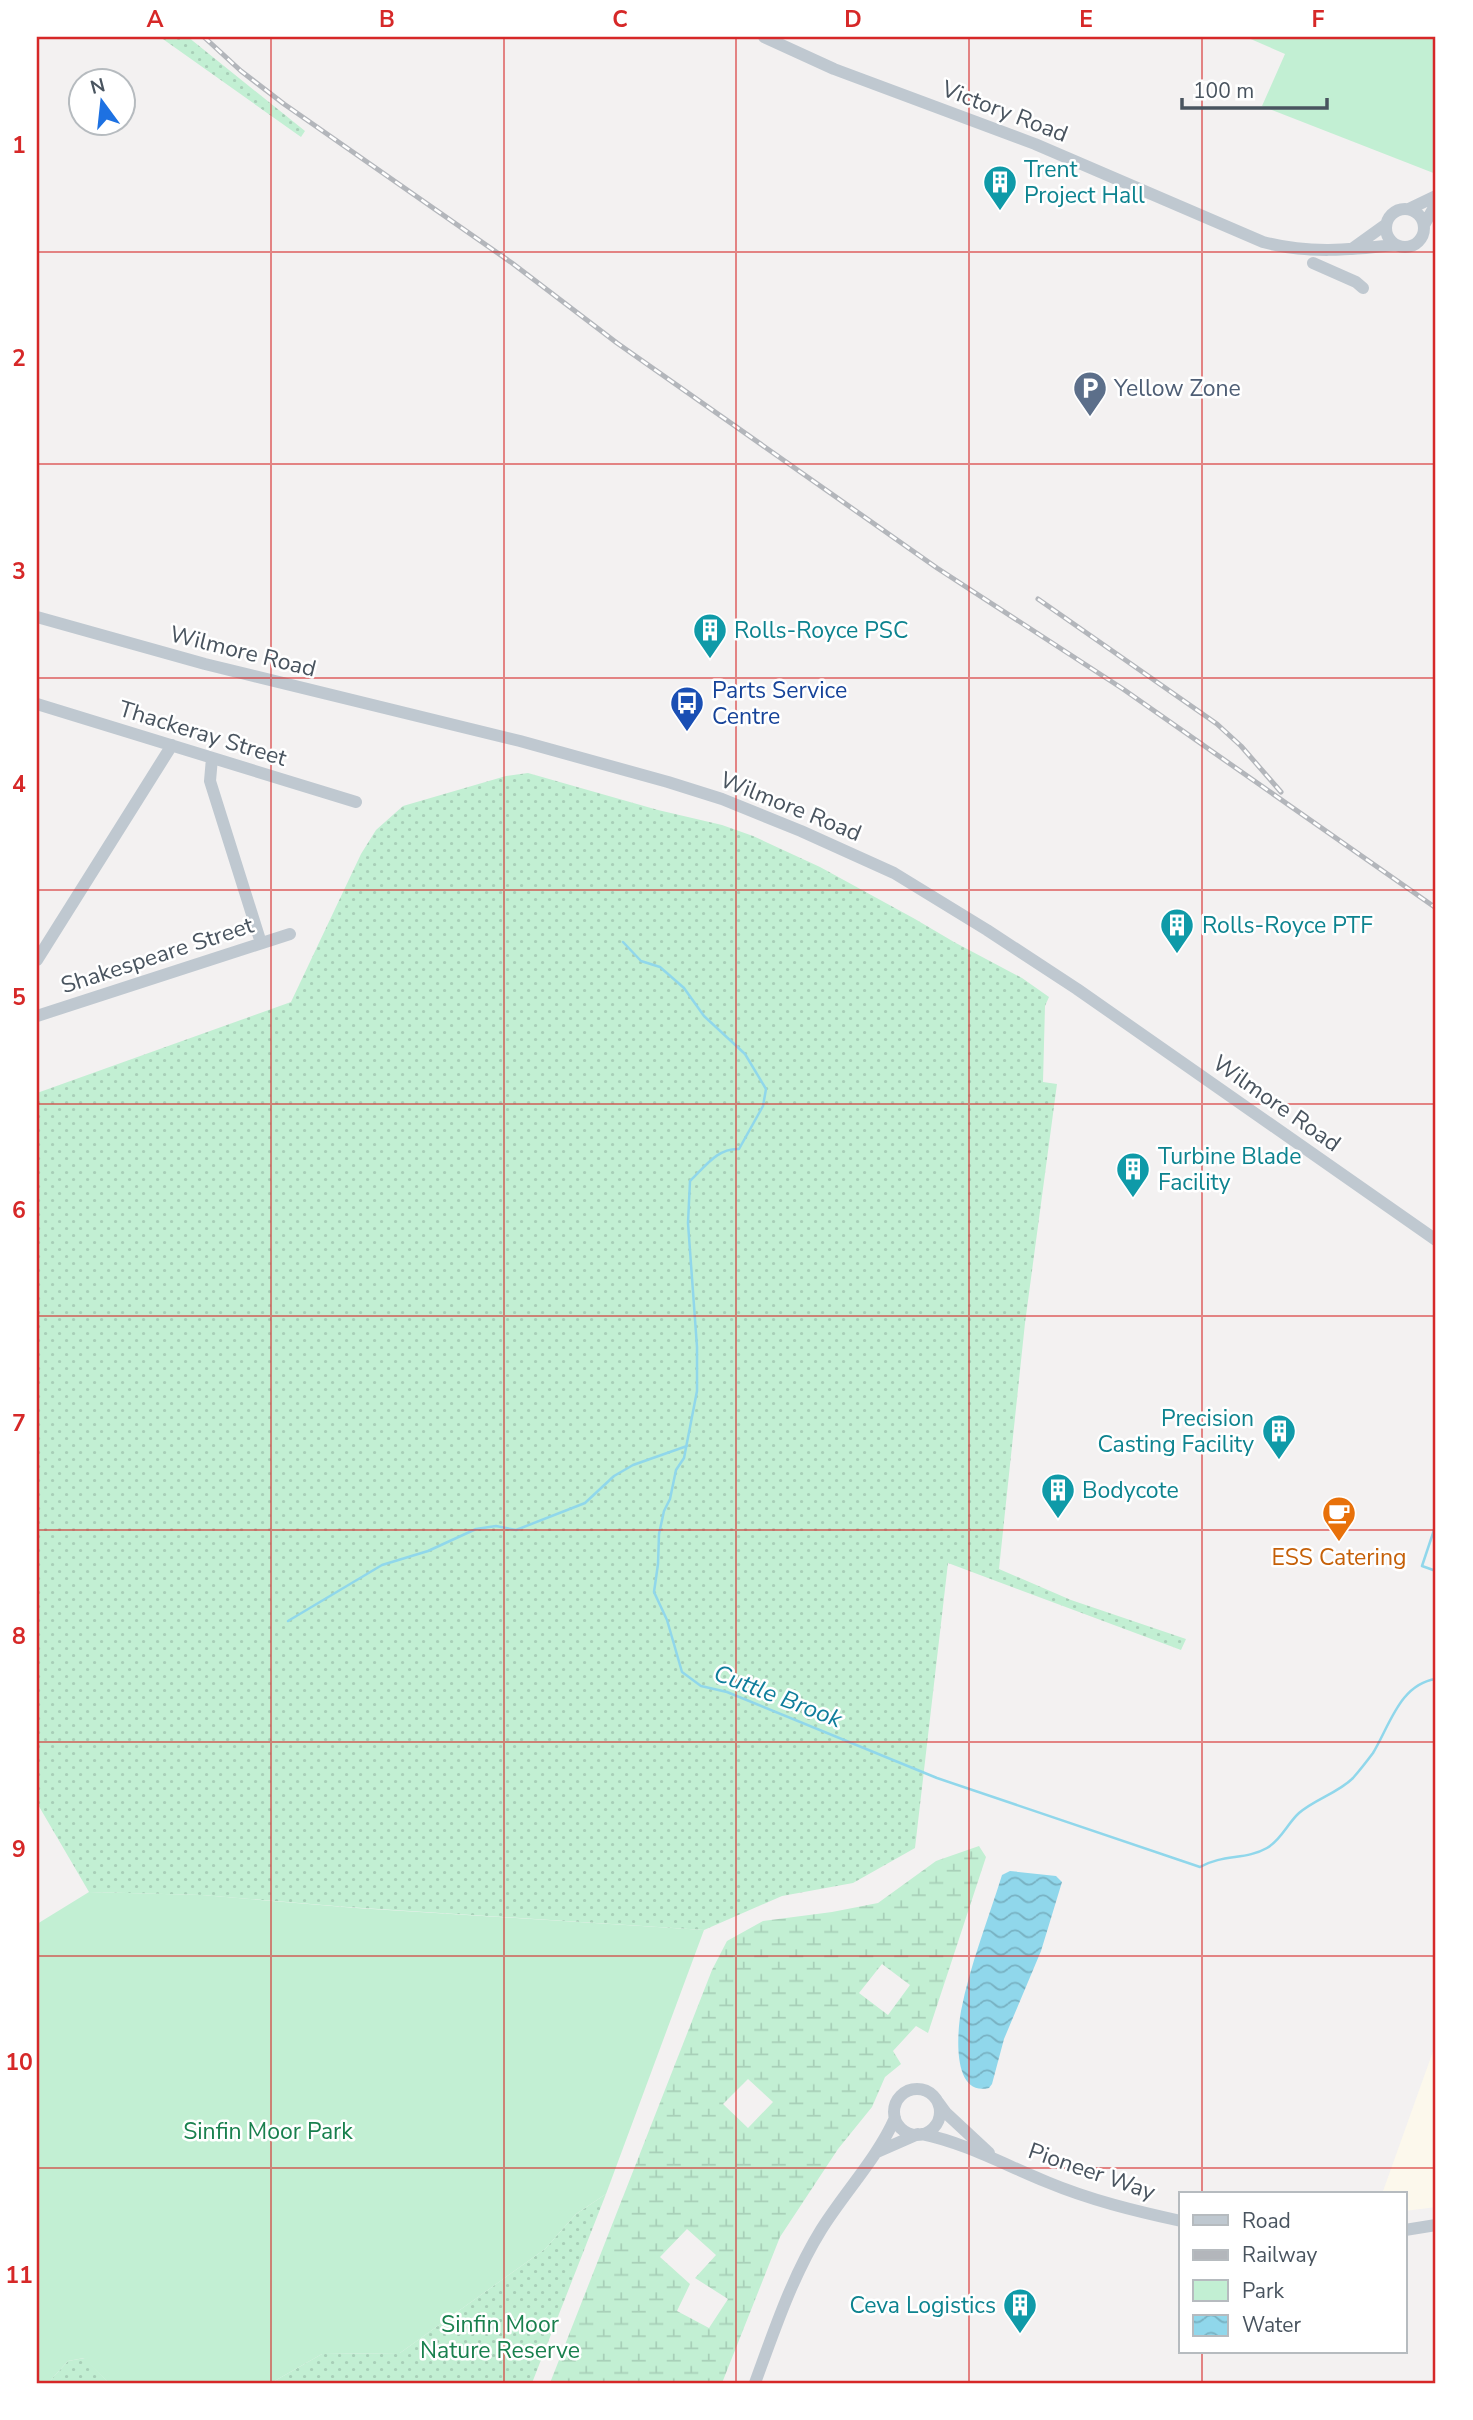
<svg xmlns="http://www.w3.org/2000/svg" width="1473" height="2420" font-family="'Nunito Sans',sans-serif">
<defs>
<pattern id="grass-dots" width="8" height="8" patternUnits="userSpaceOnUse" patternTransform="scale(1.75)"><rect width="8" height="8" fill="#c2efd3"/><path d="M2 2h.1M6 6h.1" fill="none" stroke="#a8cfb8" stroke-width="1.8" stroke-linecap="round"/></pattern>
<pattern id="wetland-marsh" width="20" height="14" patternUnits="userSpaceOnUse" patternTransform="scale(1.75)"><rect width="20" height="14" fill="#c2efd3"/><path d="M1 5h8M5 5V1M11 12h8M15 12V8" fill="none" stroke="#a8cfb8"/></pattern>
<pattern id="water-waves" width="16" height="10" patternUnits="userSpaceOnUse" patternTransform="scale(1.75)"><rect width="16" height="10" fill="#90d7eb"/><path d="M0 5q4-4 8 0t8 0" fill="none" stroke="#78b1c2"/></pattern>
</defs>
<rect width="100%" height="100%" fill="#f3f1f1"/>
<path fill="#fcf8ec" d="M1436,2043V2207L1405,2211V2194H1382Z"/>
<path fill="url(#grass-dots)" d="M160,37H188L305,131L301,137Z
M528,773L658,810L722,825L753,836L820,867L915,919L954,942L1022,978L1049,997L1045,1006L1043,1082L1057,1084L1025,1323L999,1569L1071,1600L1186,1639L1181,1650L948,1563L915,1848L853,1883L782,1896L704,1930L347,1907L202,1895L89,1892L37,1803V1093L291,1002L361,854L376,830L403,806L506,776Z
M606,2194L532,2383H271L322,2354L400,2353L545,2249L576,2214Z
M85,2358L109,2383H48L68,2361Z"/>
<path fill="url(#wetland-marsh)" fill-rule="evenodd" d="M979,1846L986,1857L928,2033L916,2026L893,2051L901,2064L885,2077L872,2107L838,2149L780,2237L722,2383H550L712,1970L727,1941L763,1921L832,1912L878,1903L936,1861ZM882,1964L910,1985L888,2015L859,1993ZM748,2079L773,2102L748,2128L723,2104ZM687,2229L716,2255L695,2278L728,2299L709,2328L677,2311L690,2284L660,2257Z"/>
<path fill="#c2efd3" d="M1246,37H1436V174L1262,106L1285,54Z
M89,1892L202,1895L356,1908L704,1930L606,2194L576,2214L545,2249L400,2353L322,2354L271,2383H109L84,2358L68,2361L48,2383H37V1924Z"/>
<path fill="url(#water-waves)" d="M1010,1871L1056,1876L1062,1882L1041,1951L1004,2039L992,2084L989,2088C952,2097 957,2033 961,2011C970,1965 988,1920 1002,1875Z"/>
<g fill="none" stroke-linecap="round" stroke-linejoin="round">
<path stroke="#90d7eb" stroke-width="2.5" d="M623,942L641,961L660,967L684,988L704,1016L745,1054L766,1089L763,1106L739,1149C717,1148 705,1167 690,1181L688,1223L697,1347V1391L684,1458L676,1470L670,1499L664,1511L659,1534L658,1564L654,1592L667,1620L682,1672L701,1686L727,1692L937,1778L1200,1867C1223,1854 1246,1860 1267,1848C1281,1840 1287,1824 1299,1813C1315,1799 1338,1793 1353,1778C1360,1770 1367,1761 1373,1753C1390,1725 1400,1684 1436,1679
M1436,1524L1422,1566L1436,1571
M288,1621L382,1565L428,1551L476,1529L496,1526L516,1530L585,1503L614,1476L633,1465L687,1446"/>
<path stroke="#bfc8d0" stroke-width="12" d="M764,37L834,69L1035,144L1263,242C1307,254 1350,250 1395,245
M1386 228a19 19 0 1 1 38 0a19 19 0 1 1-38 0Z
M1409,209L1436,196
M1424,225L1436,204
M1353,248L1385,225
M1313,263L1356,282L1363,288
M37,617L205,664L520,741L668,782L722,799L801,831L894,873L987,930L1077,989L1436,1240
M37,704L356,802
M212,758L210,781L261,943
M37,960L172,745
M37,1016L290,934
M894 2112a23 23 0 1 1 46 0a23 23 0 1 1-46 0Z
M938,2102L946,2113L989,2153
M922,2134C966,2143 1005,2165 1047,2182C1090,2200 1135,2211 1181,2221
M877,2152L918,2134
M1405,2230L1436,2225
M755,2383C774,2331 792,2277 821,2230C844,2193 878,2157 895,2118"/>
<g stroke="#b3b6bb" stroke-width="5">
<path id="rail" d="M204,37L241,71L284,104L512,263L617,343L937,568L1123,689L1436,908
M1038,599L1217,724L1241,746L1281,792"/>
</g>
<use href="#rail" stroke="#fff" stroke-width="2.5" stroke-dasharray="8" stroke-linecap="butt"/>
</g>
<path fill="none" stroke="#d62828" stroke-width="2" stroke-opacity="0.55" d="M271,37V2383M504,37V2383M736,37V2383M969,37V2383M1202,37V2194M37,252H1436M37,464H1436M37,678H1436M37,890H1436M37,1104H1436M37,1316H1436M37,1530H1436M37,1742H1436M37,1956H1436M37,2168H1436M1202,2352V2383"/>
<defs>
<g id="building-pin" transform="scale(1.75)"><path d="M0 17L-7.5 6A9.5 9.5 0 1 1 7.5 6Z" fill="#0f9aa8" stroke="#fff"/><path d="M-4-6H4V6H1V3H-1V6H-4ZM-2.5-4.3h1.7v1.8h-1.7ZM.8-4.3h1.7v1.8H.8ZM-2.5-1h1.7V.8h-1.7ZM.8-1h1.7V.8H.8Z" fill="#fff"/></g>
<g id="parking-pin" transform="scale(1.75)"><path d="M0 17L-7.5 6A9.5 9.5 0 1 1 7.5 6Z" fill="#5c6f8a" stroke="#fff"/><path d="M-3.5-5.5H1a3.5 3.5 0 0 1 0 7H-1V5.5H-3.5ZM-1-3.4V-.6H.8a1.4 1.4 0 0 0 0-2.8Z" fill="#fff"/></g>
<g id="bus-pin" transform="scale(1.75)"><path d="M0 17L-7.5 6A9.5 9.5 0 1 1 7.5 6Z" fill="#1a4fb4" stroke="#fff"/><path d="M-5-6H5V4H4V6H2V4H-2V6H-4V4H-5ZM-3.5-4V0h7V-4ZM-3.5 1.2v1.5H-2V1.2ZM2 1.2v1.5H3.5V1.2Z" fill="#fff"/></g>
<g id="cafe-pin" transform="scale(1.75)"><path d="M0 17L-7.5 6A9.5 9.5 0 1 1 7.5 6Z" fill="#e8710a" stroke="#fff"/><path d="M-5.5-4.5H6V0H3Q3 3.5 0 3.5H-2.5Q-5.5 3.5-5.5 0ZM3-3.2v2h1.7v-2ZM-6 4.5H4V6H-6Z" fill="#fff"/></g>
</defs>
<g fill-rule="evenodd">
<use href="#building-pin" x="1000" y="182"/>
<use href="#parking-pin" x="1090" y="388"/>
<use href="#building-pin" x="710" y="630"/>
<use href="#bus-pin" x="687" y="703"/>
<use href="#building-pin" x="1177" y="925"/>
<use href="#building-pin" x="1133" y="1169"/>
<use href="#building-pin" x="1279" y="1431"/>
<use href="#building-pin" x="1058" y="1490"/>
<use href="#cafe-pin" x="1339" y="1513"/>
<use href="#building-pin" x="1020" y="2305"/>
</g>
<g text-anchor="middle" stroke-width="5" stroke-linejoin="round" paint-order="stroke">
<g font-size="23" fill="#49545f" stroke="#fff">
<text transform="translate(1005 111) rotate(21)" y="8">Victory Road</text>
<text transform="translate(243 651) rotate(14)" y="8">Wilmore Road</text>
<text transform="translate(203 733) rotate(17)" y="8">Thackeray Street</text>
<text transform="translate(791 806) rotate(22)" y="8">Wilmore Road</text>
<text transform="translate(157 955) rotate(-18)" y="8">Shakespeare Street</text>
<text transform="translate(1277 1103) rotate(35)" y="8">Wilmore Road</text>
<text transform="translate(1092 2171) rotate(19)" y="8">Pioneer Way</text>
</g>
<g font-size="23" fill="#0d838f" stroke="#fff" text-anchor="start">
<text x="1024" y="177">Trent<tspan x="1024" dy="26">Project Hall</tspan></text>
<text x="734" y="638">Rolls-Royce PSC</text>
<text x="1202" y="933">Rolls-Royce PTF</text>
<text x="1158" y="1164">Turbine Blade<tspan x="1158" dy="26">Facility</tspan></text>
<text x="1254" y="1426" text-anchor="end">Precision<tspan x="1254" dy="26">Casting Facility</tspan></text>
<text x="1082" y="1498">Bodycote</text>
<text x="996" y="2313" text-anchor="end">Ceva Logistics</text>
</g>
<g font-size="23" fill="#4e5e75" stroke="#fff" text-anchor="start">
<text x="1114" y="396">Yellow Zone</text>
</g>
<g font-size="23" fill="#164399" stroke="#fff" text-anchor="start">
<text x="712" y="698">Parts Service<tspan x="712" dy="26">Centre</tspan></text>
</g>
<g font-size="23" fill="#c56008" stroke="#fff">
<text x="1339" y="1565">ESS Catering</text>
</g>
<g font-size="23" fill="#19804e" stroke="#fff">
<text x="268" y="2139">Sinfin Moor Park</text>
<text x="500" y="2332">Sinfin Moor<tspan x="500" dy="26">Nature Reserve</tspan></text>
</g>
<g font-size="24" font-style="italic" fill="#0f7e9c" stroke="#fff">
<text transform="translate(778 1696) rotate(21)" y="8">Cuttle Brook</text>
</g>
</g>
<rect width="1473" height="2420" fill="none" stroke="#ffffff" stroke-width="77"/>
<rect x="1179" y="2192" width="228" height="161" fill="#ffffff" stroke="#b6bbbf" stroke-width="2"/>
<rect x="1193" y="2215" width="35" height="10" fill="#bfc8d0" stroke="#b6bbbf" stroke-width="2"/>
<text x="1242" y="2228" font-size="21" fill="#49545f">Road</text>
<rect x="1193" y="2250" width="35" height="10" fill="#b3b6bb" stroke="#b6bbbf" stroke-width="2"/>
<text x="1242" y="2262" font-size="21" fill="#49545f">Railway</text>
<rect x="1193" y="2280" width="35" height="21" fill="#c2efd3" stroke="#b6bbbf" stroke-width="2"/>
<text x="1242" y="2298" font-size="21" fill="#49545f">Park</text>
<rect x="1193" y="2315" width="35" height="21" fill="url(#water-waves)" stroke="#b6bbbf" stroke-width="2"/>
<text x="1242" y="2332" font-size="21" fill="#49545f">Water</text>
<g transform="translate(102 102) rotate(345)"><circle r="33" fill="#ffffff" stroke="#b6bbbf" stroke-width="2"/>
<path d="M0-5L12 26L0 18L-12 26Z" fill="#1d71e2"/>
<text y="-10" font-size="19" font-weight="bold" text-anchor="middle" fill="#49545f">N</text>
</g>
<path d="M1182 98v10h145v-10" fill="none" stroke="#49545f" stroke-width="3.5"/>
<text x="1193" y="98" font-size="21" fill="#49545f" stroke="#ffffff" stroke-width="5" paint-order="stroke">100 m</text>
<rect x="38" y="38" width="1396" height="2344" fill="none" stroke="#d62828" stroke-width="2.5"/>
<g font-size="23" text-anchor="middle" font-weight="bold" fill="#d62828">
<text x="155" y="27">A</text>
<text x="387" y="27">B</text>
<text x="620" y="27">C</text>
<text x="853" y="27">D</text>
<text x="1086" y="27">E</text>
<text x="1318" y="27">F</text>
<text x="19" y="153">1</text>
<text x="19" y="366">2</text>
<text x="19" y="579">3</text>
<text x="19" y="792">4</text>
<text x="19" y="1005">5</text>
<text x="19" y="1218">6</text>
<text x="19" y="1431">7</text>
<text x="19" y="1644">8</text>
<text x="19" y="1857">9</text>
<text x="19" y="2070">10</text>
<text x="19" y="2283">11</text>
</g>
</svg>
